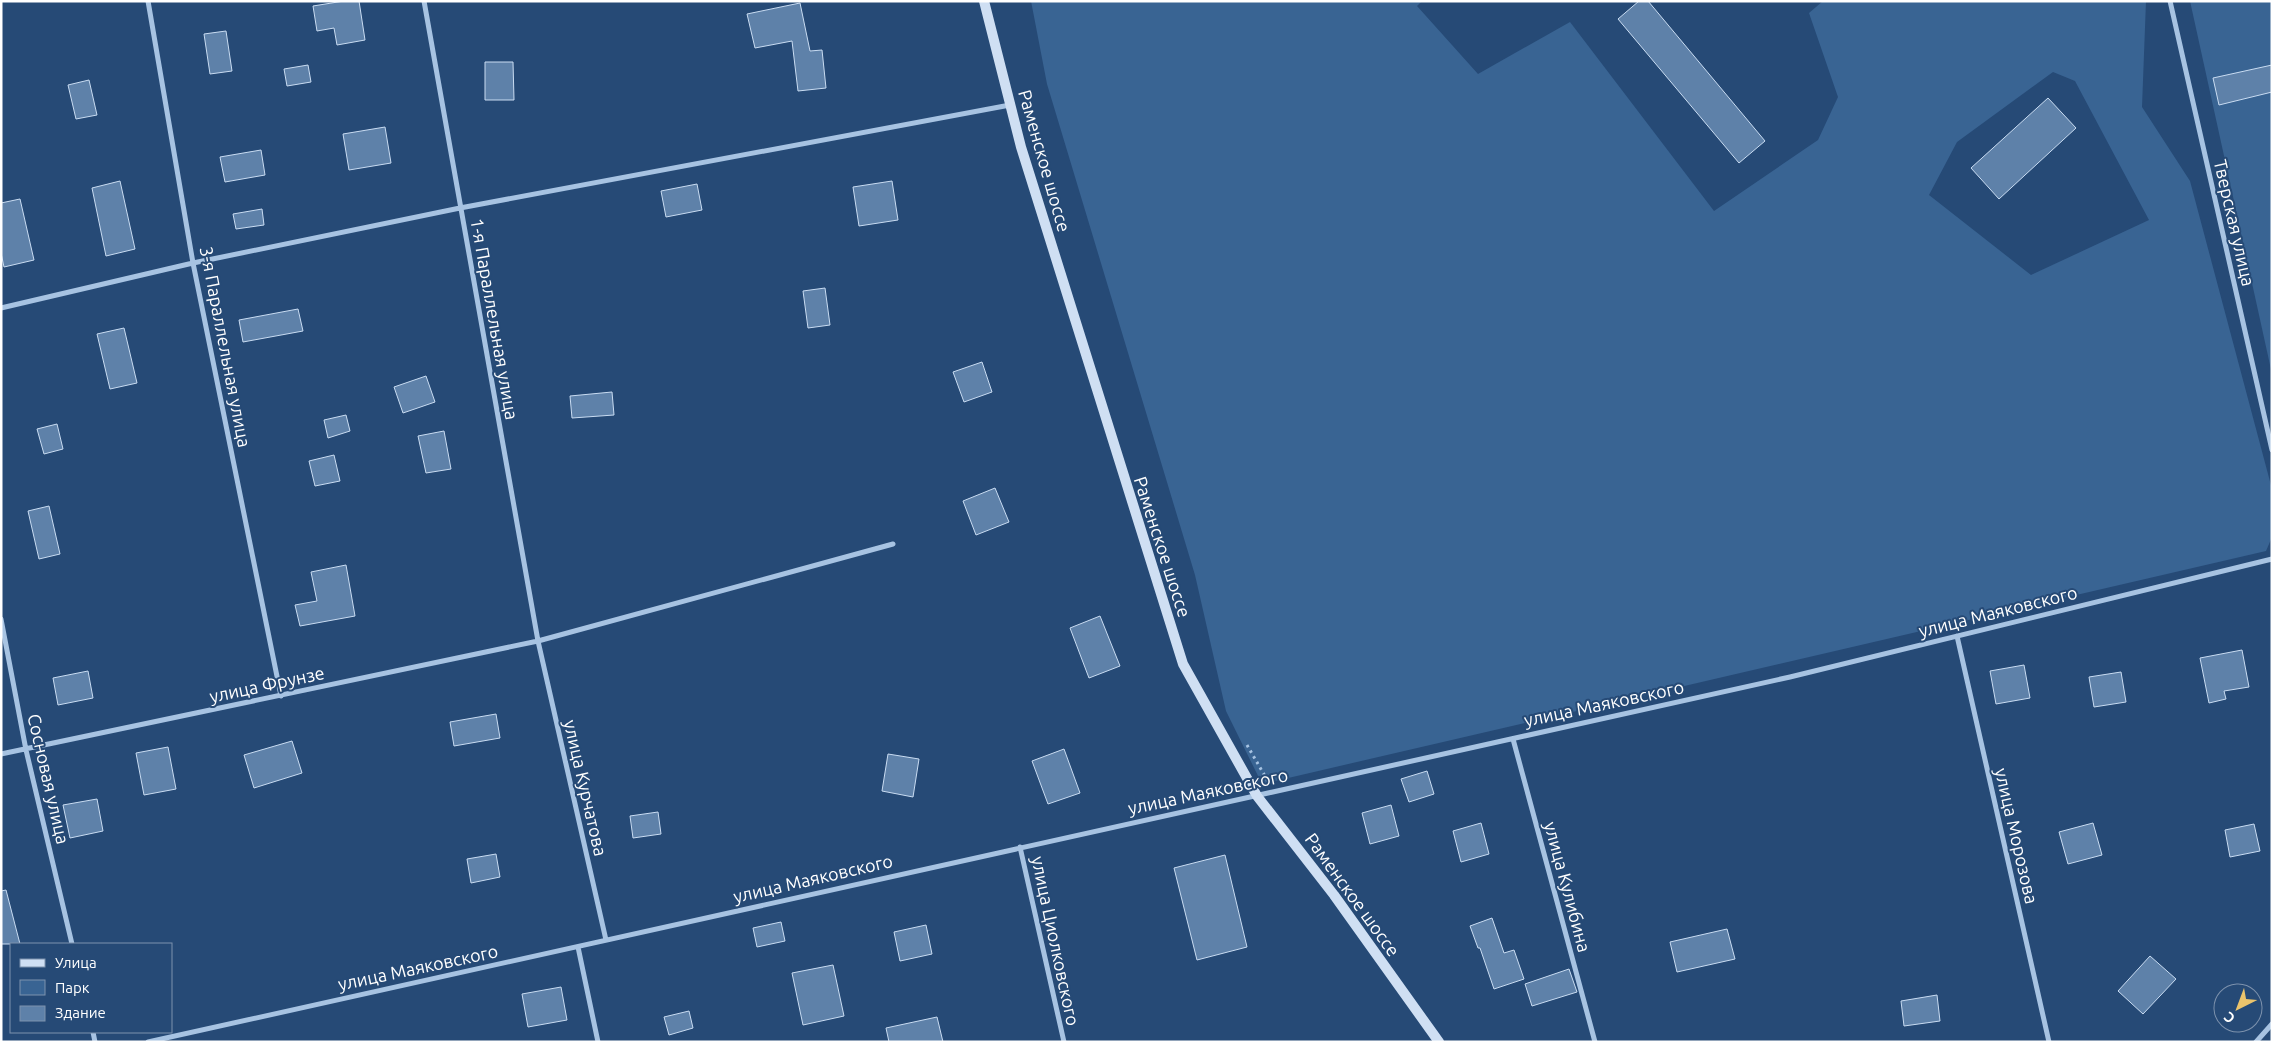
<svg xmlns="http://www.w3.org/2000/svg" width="2273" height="1043" font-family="Ubuntu,sans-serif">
<rect width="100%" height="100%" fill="#264a76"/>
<path fill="#396493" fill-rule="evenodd" d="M1031,1H1422L1417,6L1478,74L1570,22L1714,211L1818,140L1838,97L1809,13L1823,1H2146L2142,107L2190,181L2272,489V537L2266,551L1262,784L1226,711L1195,575L1047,84ZM2053,72L2075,81L2149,220L2031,275L1929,195L1957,142Z
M2190,1H2272V374Z"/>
<path fill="#5e81a9" stroke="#c9dcf2" d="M344,1H359L365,40L337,45L334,28L317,31L313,6Z
M1639,1H1648L1765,141L1739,163L1618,19Z
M800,3L810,51L822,50L826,88L798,91L792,41L755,48L747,14Z
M226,31L232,71L210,74L204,34Z
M485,62H513L514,100H485Z
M308,65L311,82L287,86L284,69Z
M2272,65V92L2219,105L2213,78Z
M89,80L97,115L76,119L68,85Z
M2048,98L2076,128L1999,199L1971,168Z
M385,127L391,163L349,170L343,134Z
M261,150L265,175L225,182L220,157Z
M120,181L135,249L106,256L92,188Z
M892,181L898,220L859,226L853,187Z
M697,184L702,210L666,217L661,191Z
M20,199L34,260L4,267L1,253V203Z
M262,209L264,225L236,229L233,214Z
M825,288L830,325L808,328L803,291Z
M298,309L303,331L243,342L239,320Z
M124,328L137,383L110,389L97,334Z
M982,362L992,392L964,402L953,372Z
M426,376L435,402L403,413L394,387Z
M612,392L614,415L572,418L570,396Z
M346,415L350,431L328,438L324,420Z
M57,424L63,449L44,454L37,429Z
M444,431L451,469L426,473L418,436Z
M334,455L340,481L315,486L309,461Z
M995,488L1009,522L976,535L963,501Z
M49,506L60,554L39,559L28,511Z
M346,565L355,616L300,626L295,605L317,601L311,572Z
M1100,616L1120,666L1089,678L1070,628Z
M2242,650L2249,687L2224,691L2226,699L2209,703L2200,658Z
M2024,665L2030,698L1996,704L1990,671Z
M88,671L93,698L58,705L53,678Z
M2121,672L2126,702L2094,707L2089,677Z
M496,714L500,738L454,746L450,722Z
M292,741L302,773L254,788L244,755Z
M168,747L176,789L144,795L136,753Z
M1064,749L1080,793L1048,804L1032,761Z
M888,754L919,759L913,797L882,791Z
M1427,771L1434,794L1409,802L1401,779Z
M97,799L103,831L70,838L63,805Z
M1391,805L1399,836L1370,844L1362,813Z
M658,812L661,834L633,838L630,816Z
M1481,823L1489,854L1461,862L1453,831Z
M2093,823L2102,855L2068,864L2059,832Z
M2254,824L2260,851L2230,857L2225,830Z
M496,854L500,877L471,883L467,859Z
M1225,855L1247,947L1197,960L1174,868Z
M6,890L20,944H1V891Z
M1492,918L1504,953L1514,950L1524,979L1494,989L1480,948H1478L1470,926Z
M781,922L785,941L757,947L753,928Z
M926,925L932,954L900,961L894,932Z
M1727,929L1735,959L1677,972L1670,942Z
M2150,956L2176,979L2143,1014L2118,991Z
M833,965L844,1016L803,1025L792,973Z
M1569,969L1577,992L1532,1006L1525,984Z
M561,987L567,1020L528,1027L522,994Z
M1937,995L1940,1021L1904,1026L1901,1001Z
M689,1011L693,1028L669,1035L664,1017Z
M937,1017L943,1042H889L886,1028Z"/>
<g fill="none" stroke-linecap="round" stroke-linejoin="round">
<path stroke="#a7c3e2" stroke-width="3" stroke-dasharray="2.5 4" stroke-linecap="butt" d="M1247,745L1269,783"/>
<path stroke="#a7c3e2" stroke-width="5" d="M148,1L193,263L281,696
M424,1L538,641L606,940
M2170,1L2272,450
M1,308L193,263L460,208L1010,105
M1,619L26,750L72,944
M1957,636L2049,1042
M1513,739L1595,1042
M1,754L538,641L893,544
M1020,847L1064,1042
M578,947L598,1042
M93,1032L95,1042
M148,1042L1790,677L2272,559
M2256,1042L2272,1024"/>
<path stroke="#cfdff3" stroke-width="10" d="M984,1L1021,147L1183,664L1257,796L1334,895L1439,1042"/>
</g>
<g text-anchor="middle" stroke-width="4" stroke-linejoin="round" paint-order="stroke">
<g font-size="18" fill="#fff" stroke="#264a76">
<text transform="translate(1044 161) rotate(74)" y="6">Раменское шоссе</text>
<text transform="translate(2234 223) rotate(77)" y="6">Тверская улица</text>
<text transform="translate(494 319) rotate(80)" y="6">1-я Параллельная улица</text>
<text transform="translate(225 347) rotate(79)" y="6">3-я Параллельная улица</text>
<text transform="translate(1162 547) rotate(72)" y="6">Раменское шоссе</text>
<text transform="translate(1998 612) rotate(-14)" y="6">улица Маяковского</text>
<text transform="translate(267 685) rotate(-12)" y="6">улица Фрунзе</text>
<text transform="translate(1604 704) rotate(-12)" y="6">улица Маяковского</text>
<text transform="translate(48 779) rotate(77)" y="6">Сосновая улица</text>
<text transform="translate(585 788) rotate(77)" y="6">улица Курчатова</text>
<text transform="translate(1208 792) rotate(-12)" y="6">улица Маяковского</text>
<text transform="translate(2016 836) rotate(77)" y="6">улица Морозова</text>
<text transform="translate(813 879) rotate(-13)" y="6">улица Маяковского</text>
<text transform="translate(1567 887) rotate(75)" y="6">улица Кулибина</text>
<text transform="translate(1352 895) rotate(54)" y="6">Раменское шоссе</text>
<text transform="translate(1055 941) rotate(78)" y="6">улица Циолковского</text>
<text transform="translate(418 968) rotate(-12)" y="6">улица Маяковского</text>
</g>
</g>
<rect width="2273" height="1043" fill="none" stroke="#ffffff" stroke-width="5"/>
<rect x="10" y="943" width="162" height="90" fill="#264a76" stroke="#7d92ad"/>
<rect x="20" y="959" width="25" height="8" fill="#cfdff3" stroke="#7d92ad"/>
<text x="55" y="968" font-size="15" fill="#ffffff">Улица</text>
<rect x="20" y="980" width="25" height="15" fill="#396493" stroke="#7d92ad"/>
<text x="55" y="993" font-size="15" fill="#ffffff">Парк</text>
<rect x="20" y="1006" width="25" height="15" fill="#5e81a9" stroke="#7d92ad"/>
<text x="55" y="1018" font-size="15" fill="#ffffff">Здание</text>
<g transform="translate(2238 1008) rotate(222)"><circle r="24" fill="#264a76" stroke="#7d92ad"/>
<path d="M0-4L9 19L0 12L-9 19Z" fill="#ebc46c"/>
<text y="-8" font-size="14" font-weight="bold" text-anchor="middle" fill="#ffffff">С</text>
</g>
</svg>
